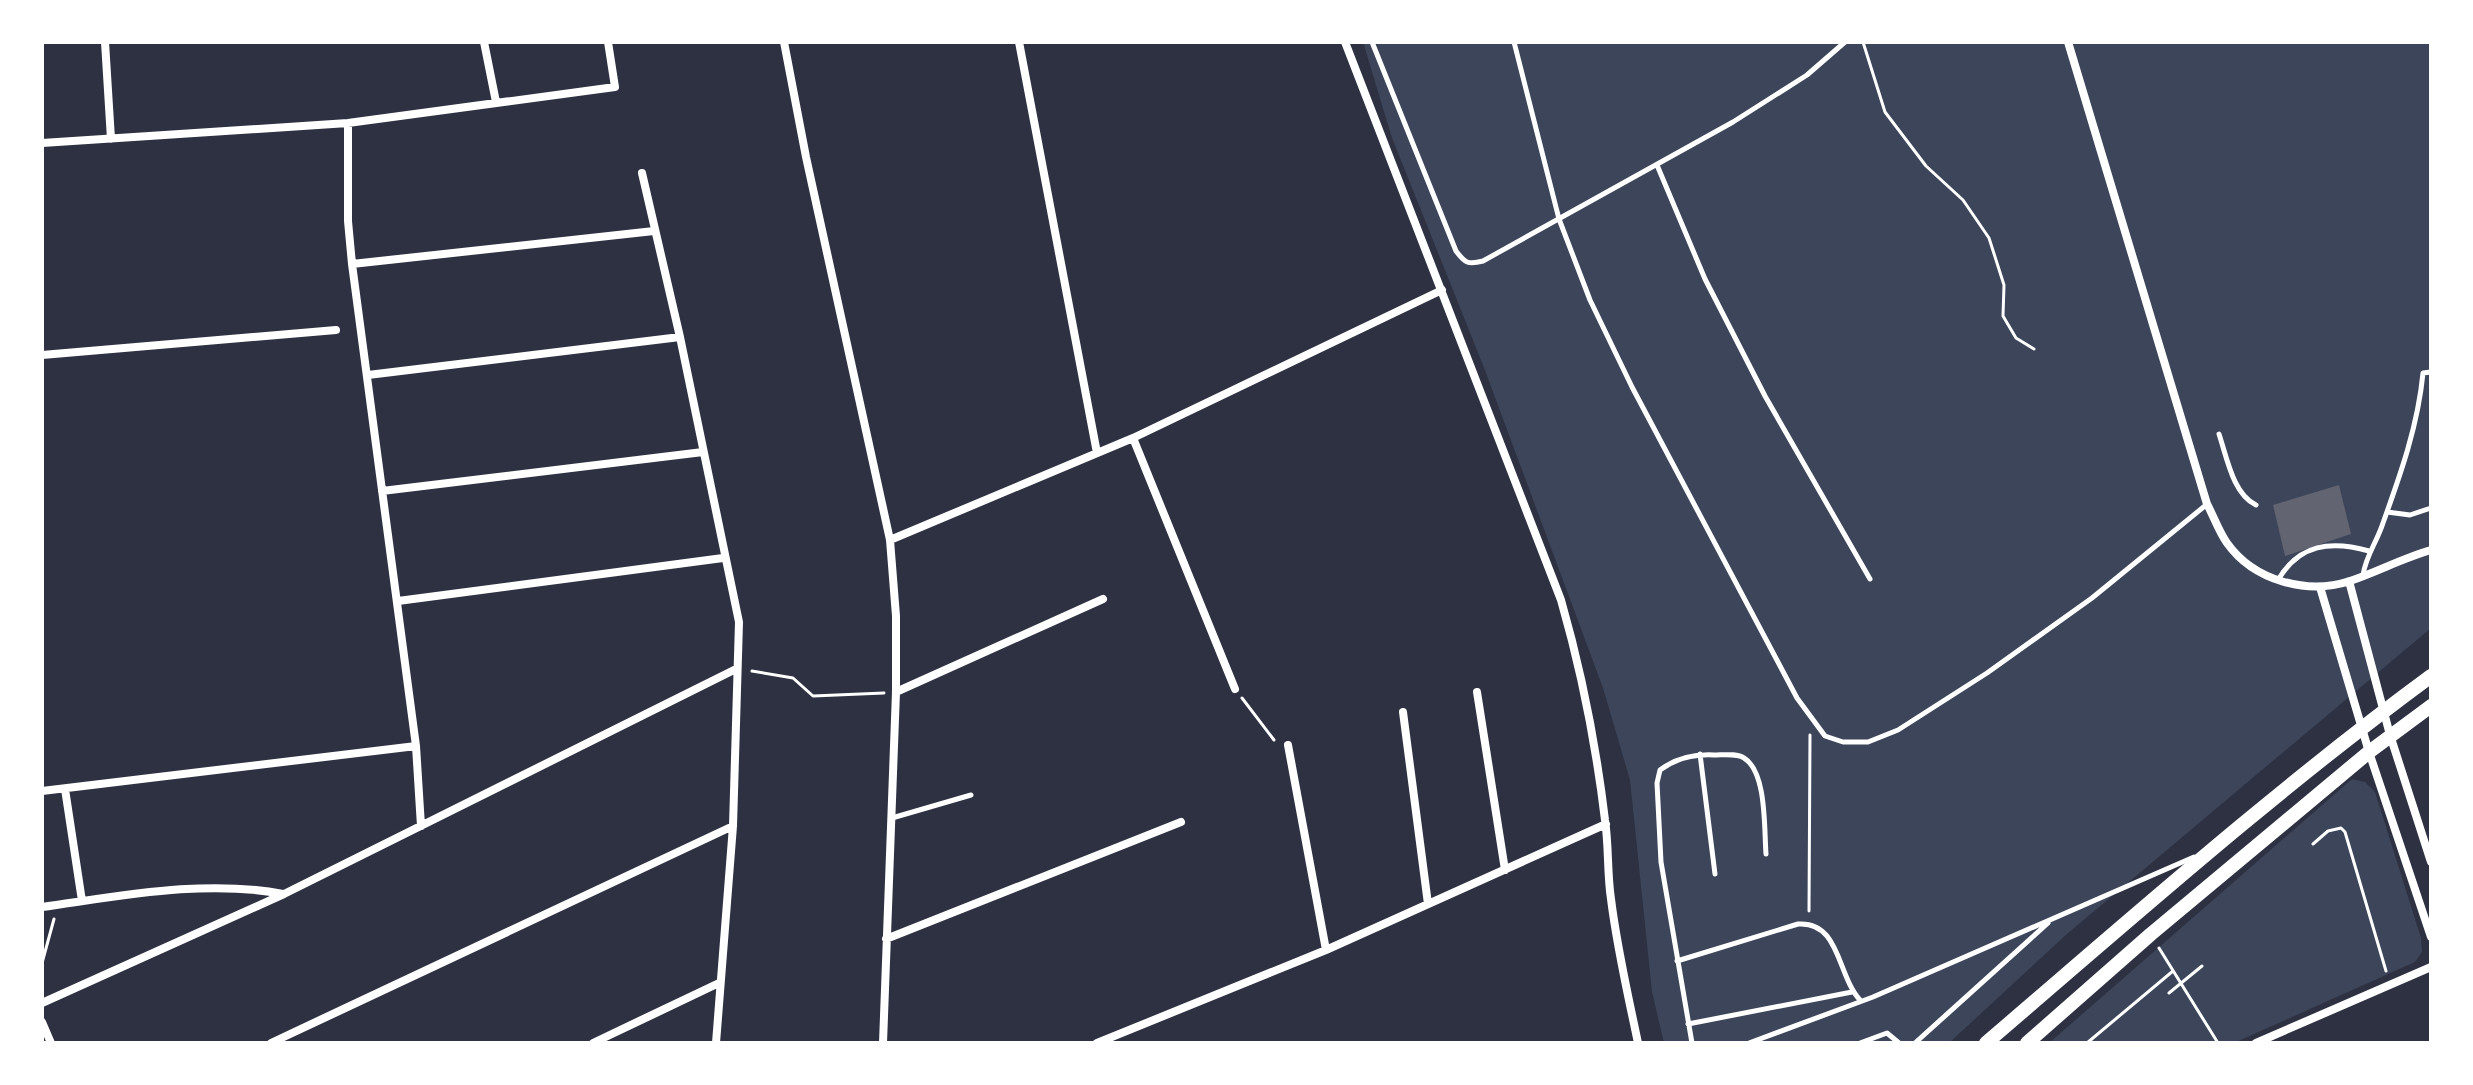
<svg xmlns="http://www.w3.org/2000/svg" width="2473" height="1085" font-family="'DejaVu Sans',sans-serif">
<rect width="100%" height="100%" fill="#2d3142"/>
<path fill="#3c4559" d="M1363,42H2431V628L2067,934L1949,1043H1664L1652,992L1630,780L1603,688L1483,365L1392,138Z
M2352,779L2365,782L2375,792L2421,938L2422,952L2415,962L2234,1043H2049Z"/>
<path fill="#626471" d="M2339,485L2351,534L2285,556L2273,505Z"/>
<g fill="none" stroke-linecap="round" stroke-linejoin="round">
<path stroke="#fff" stroke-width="3" d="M1863,42L1885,112L1926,166L1963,200L1989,238L2004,285L2003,316L2016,338L2034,349
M752,671L793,678L813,696L884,693
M1242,698L1274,740
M2313,844L2328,831L2341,828L2345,832L2386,971
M1809,911L1810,735
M2159,948L2218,1043
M42,963L54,919
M2169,993L2202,966
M2087,1043L2173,971"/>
<path stroke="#fff" stroke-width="5" d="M1372,42L1456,251C1465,263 1468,265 1483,261L1733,122L1807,75L1845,42
M1514,42L1559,219L1590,300L1632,387L1797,698L1825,736L1843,742H1868L1898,730L1987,673L2092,598L2206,505
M1657,165L1705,279L1765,396L1870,579
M2219,434C2227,458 2233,494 2256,505
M2387,512L2410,515L2431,508
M2363,575C2366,555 2377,542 2383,523C2401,473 2418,425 2423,373L2431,372
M2278,580C2299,544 2331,540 2369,551
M1700,754L1715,874
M892,818L971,795
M1677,961L1798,924C1840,921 1837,975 1860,1000
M1688,1024L1852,992
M1692,1043L1661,862L1657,783L1660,770C1676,758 1694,754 1714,755C1723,755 1737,753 1744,758C1767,772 1764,829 1766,854
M1749,1043L1873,997L2194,857
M1860,1043L1887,1033L1899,1043
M1915,1043L2048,923"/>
<path stroke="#fff" stroke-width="8" d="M105,42L111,139
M484,42L496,102
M784,42L806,157L890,540L896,616V692L883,1043
M1019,42L1097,453
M1345,42L1561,600C1582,673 1596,745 1605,820C1609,847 1607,873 1611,899C1617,948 1628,995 1638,1043
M2068,42L2207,504C2214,517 2219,532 2227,543C2254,581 2307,595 2350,581C2377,572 2403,558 2431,550
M348,123V221L352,264L416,746L421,826
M42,143L348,123L615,87L608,42
M642,173L680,337L739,622L733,826L716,1043
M352,264L654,231
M42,355L336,330
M368,375L680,337
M1133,438L1235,689
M382,491L703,452
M890,540L1133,438L1442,290
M2349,581L2390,735L2431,862
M2320,587L2369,752L2431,937
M398,601L723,558
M896,692L1103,599
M1477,692L1505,870
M1403,712L1428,904
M1288,745L1326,950
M65,789L82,901
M42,791L416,746
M42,907C121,896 205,879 283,894
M886,939L1181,822
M42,1003L284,894L736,669
M42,1022L51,1043
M271,1043L733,826
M593,1043L719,983
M1097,1043L1326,950L1606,824
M2256,1043L2431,967"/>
<path stroke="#fff" stroke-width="14" d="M1986,1043C2132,918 2276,790 2431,676
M2027,1043L2151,934L2369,752L2431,706"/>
</g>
<rect width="2473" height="1085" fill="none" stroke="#ffffff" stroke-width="88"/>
</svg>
